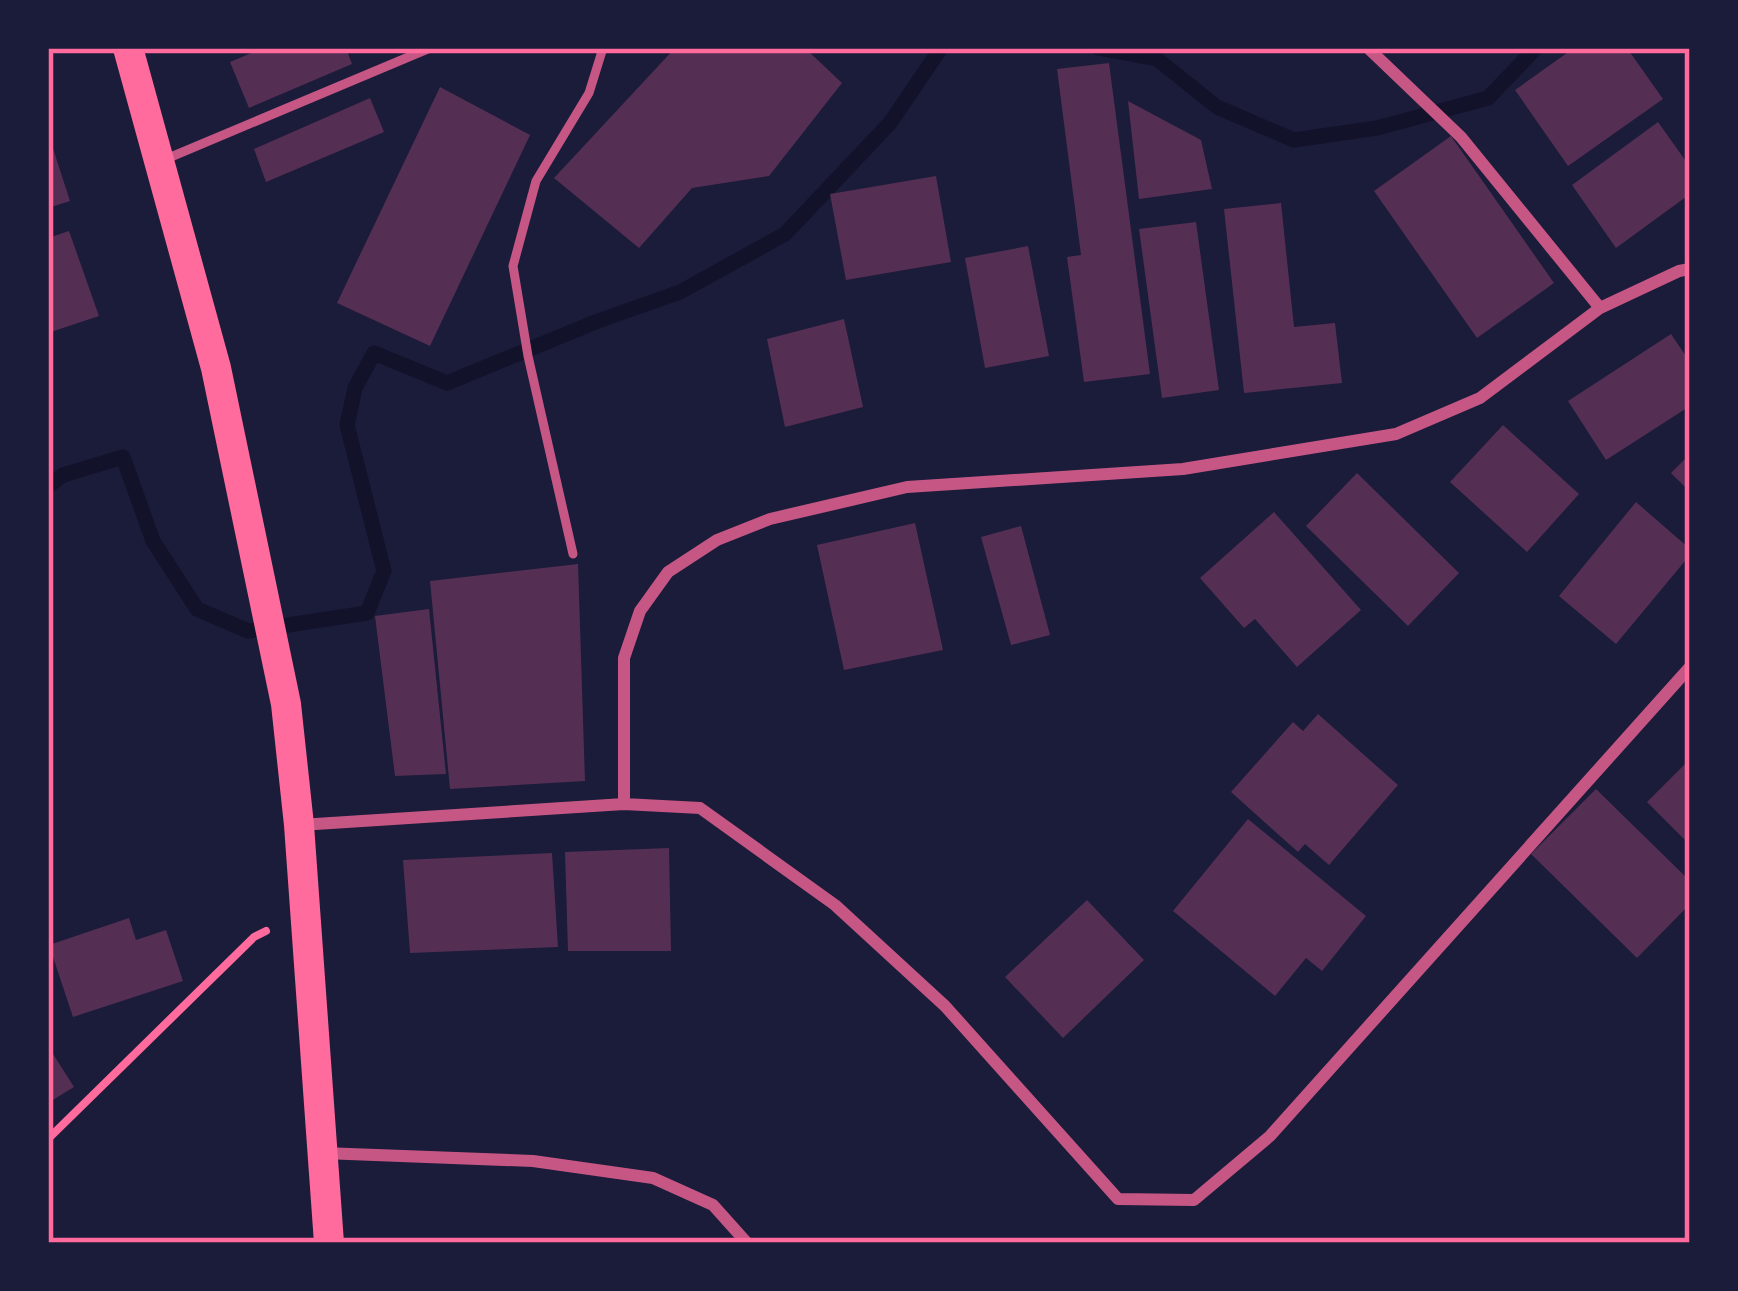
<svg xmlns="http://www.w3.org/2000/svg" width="1738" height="1291" font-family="Ubuntu,sans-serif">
<rect width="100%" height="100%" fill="#1b1b3a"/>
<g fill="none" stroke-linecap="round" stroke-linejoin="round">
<path stroke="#12122b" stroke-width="15" d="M1098,48L1157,59L1217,107L1294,140L1377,128L1488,98L1536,48
M48,486L63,475L123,457L153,541L197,609L248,631L367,613L384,571L347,425L355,388L374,353L447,383L598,321L680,292L785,234L890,123L941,48"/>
</g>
<path fill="#542f53" d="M263,48H346L352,64L249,108L230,62Z
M675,48H805L842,83L769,176L692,188L639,248L554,178Z
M1574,48H1627L1663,99L1568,166L1515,90Z
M1109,63L1150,374L1084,382L1067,257L1081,255L1057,69Z
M440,87L530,135L430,346L337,303Z
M370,98L384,132L266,182L254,149Z
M1128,101L1201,140L1212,189L1139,199Z
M1658,122L1690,167V194L1616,248L1572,185Z
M48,133L70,201L48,208Z
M1451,136L1554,283L1477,338L1374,191Z
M936,176L951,262L846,280L830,194Z
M1281,203L1294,327L1335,323L1342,383L1244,393L1224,209Z
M1196,222L1219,390L1162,398L1139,229Z
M69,231L99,316L48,333V238Z
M1028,246L1049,356L985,368L965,258Z
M844,319L863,407L785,427L767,339Z
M1671,334L1690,362V406L1606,460L1568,401Z
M1503,425L1579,494L1527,552L1450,482Z
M1690,454V492L1671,473Z
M1357,473L1459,573L1408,626L1306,526Z
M1636,502L1690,549V555L1616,644L1559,596Z
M1274,512L1361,610L1297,667L1255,619L1244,628L1200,578Z
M915,523L943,650L844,670L817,545Z
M1021,526L1050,635L1011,645L981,537Z
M578,564L585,781L450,789L430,581Z
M429,609L446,774L395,776L375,616Z
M1318,714L1398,785L1329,865L1305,844L1298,852L1231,792L1293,722L1303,731Z
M1690,759V845L1647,802Z
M1596,789L1690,881V904L1637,958L1531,854Z
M1248,819L1366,916L1322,971L1306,958L1275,996L1173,911Z
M669,848L671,951H568L565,852Z
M552,853L558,947L410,953L403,860Z
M1087,900L1144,960L1063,1038L1005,977Z
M129,918L136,940L166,930L183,981L73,1017L49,945Z
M48,1046L74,1087L48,1103Z"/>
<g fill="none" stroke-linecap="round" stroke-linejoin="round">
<path stroke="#ff6b9d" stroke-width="8" d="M48,1139L254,937L266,931"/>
<path stroke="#c65784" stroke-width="9" d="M166,159L430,48
M573,554L528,356L513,266L536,181L589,93L603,48"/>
<path stroke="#c65784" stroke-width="12" d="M1368,48L1461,137L1600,308
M624,804V658L640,611L668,572L717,540L770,519L907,487L1183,469L1396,434L1480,398L1600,308L1679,271L1690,269
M300,825L624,804L700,808L835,905L945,1006L1118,1199L1194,1200L1270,1136L1690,667
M323,1153L533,1161L653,1178L713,1205L747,1243"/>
<path stroke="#ff6b9d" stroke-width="30" d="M128,48L216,368L286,704L299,825L329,1243"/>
</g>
<rect width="1738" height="1291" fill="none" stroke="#1b1b3a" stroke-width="102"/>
<rect x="51" y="51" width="1636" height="1189" fill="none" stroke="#ff6b9d" stroke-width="4.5"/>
</svg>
